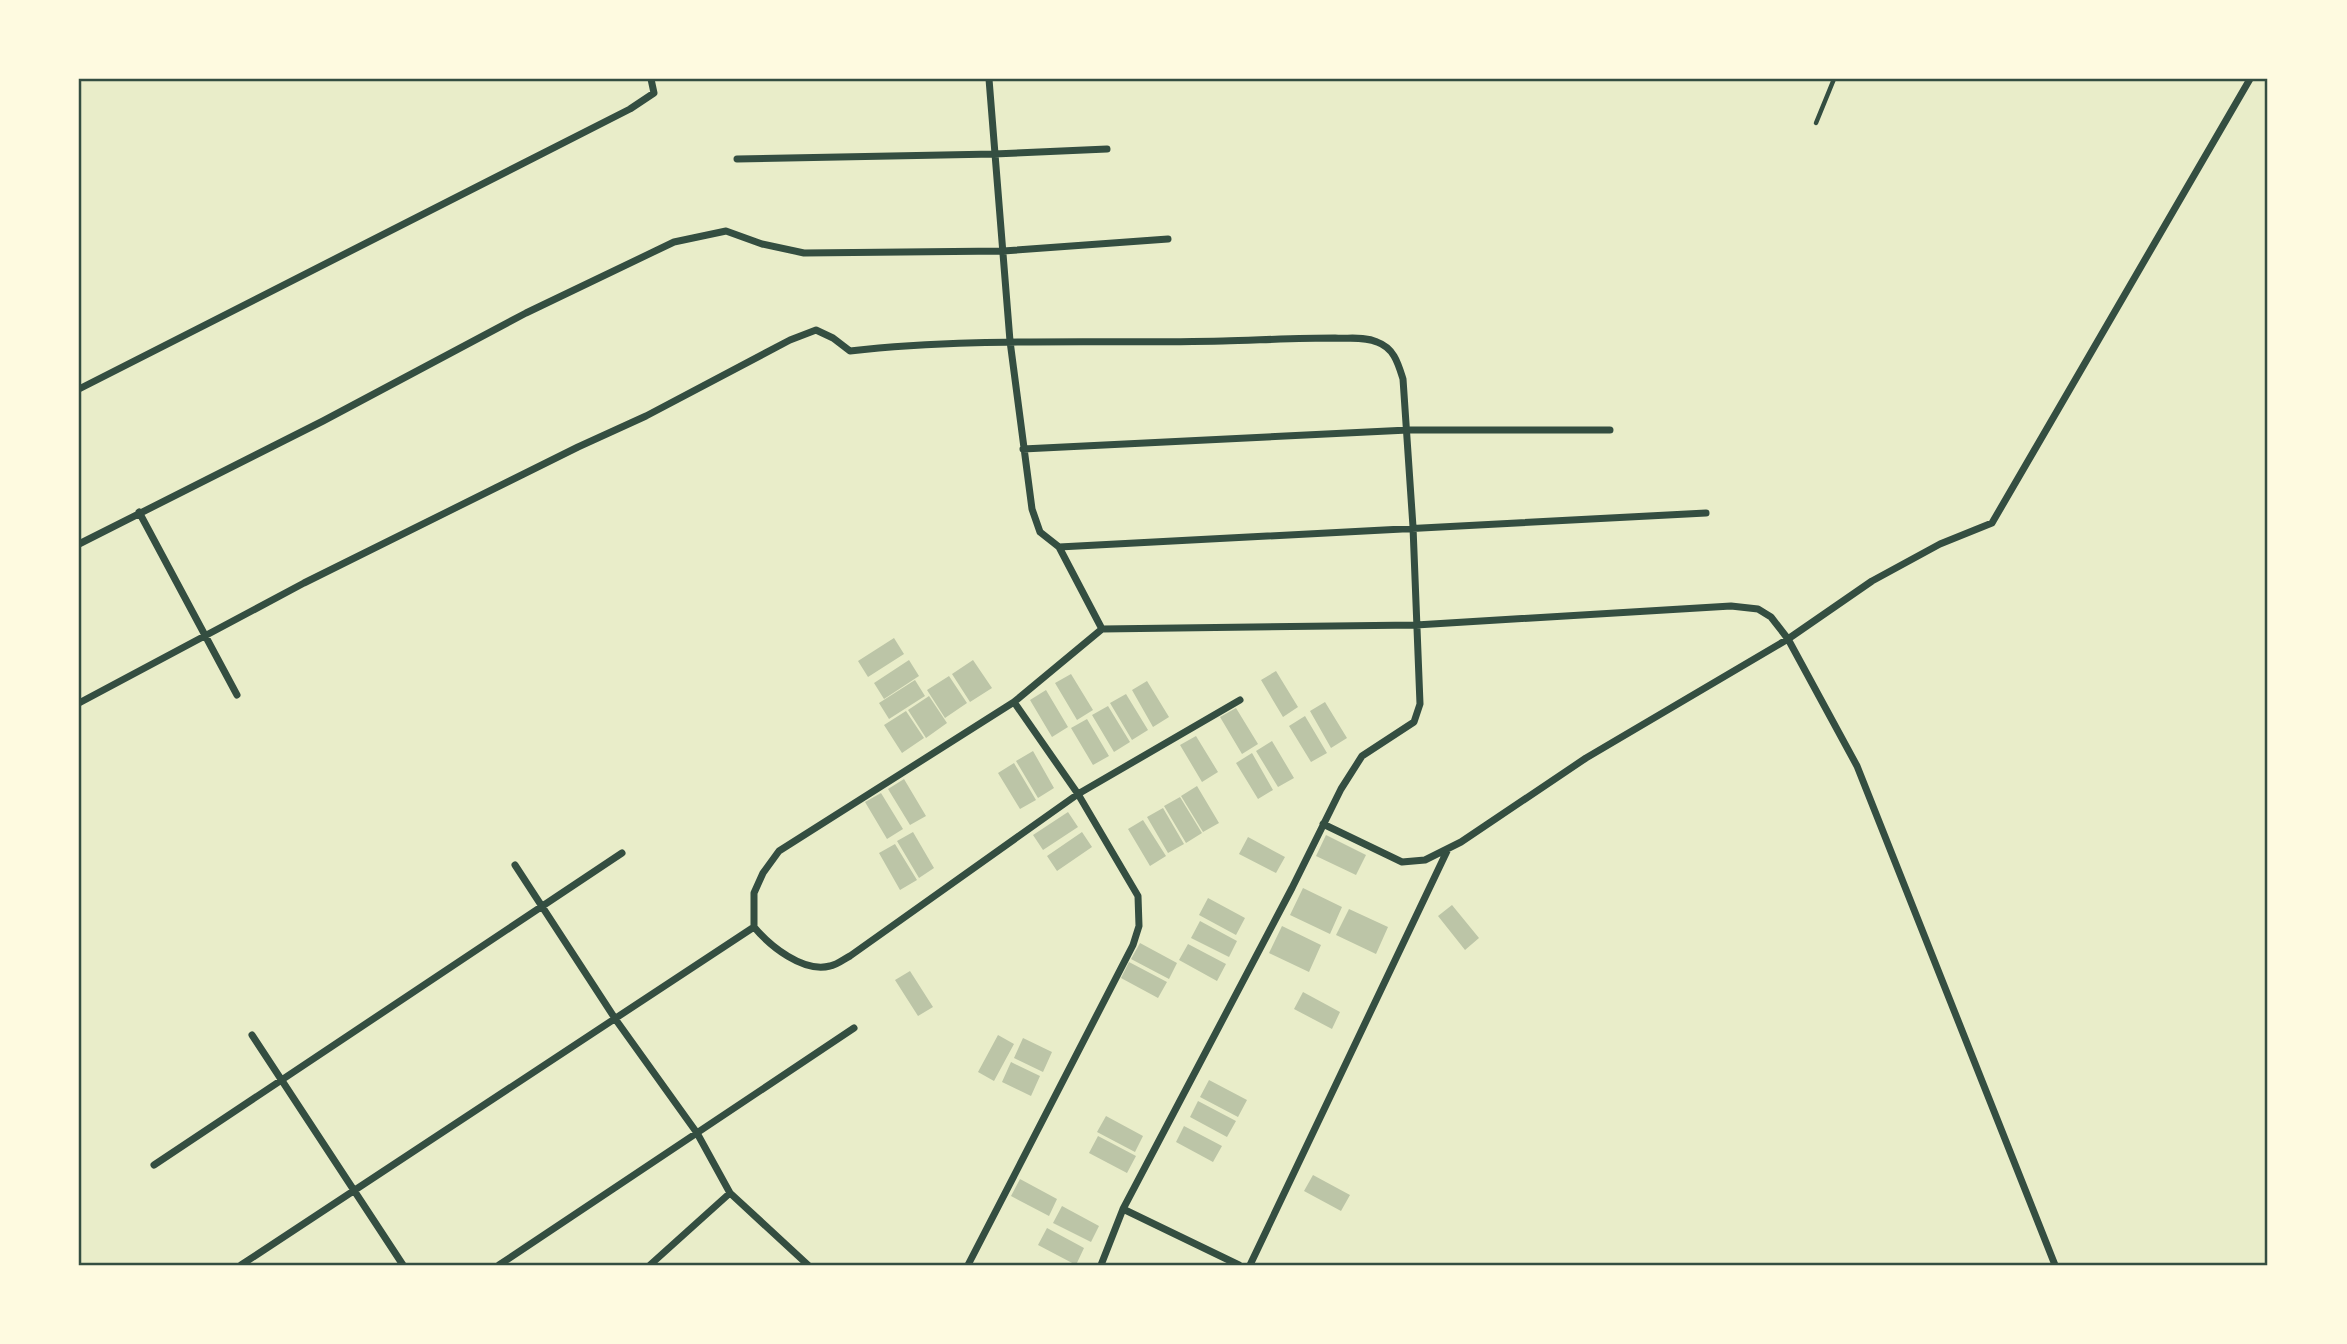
<svg xmlns="http://www.w3.org/2000/svg" width="2347" height="1344" font-family="Karla,sans-serif">
<rect width="100%" height="100%" fill="#e9edc9"/>
<path fill="#bcc5a7" d="M894,638L904,654L868,677L858,661Z
M909,660L919,676L884,699L874,683Z
M973,660L992,688L970,702L952,674Z
M1276,671L1298,707L1283,717L1261,680Z
M1071,674L1093,710L1077,720L1055,683Z
M949,676L967,703L945,718L927,690Z
M915,680L925,696L889,719L879,703Z
M1147,681L1169,717L1153,727L1132,690Z
M1046,690L1068,727L1052,737L1030,700Z
M1126,694L1148,730L1132,740L1110,703Z
M929,696L947,723L926,738L908,710Z
M1325,702L1347,738L1331,748L1310,711Z
M1108,706L1130,742L1114,752L1092,715Z
M1236,708L1258,744L1242,754L1220,717Z
M906,711L924,738L902,753L884,725Z
M1305,716L1327,753L1311,762L1289,726Z
M1087,719L1109,756L1093,765L1071,728Z
M1196,736L1218,772L1202,782L1180,745Z
M1272,741L1294,778L1278,787L1256,751Z
M1033,751L1054,788L1038,798L1016,761Z
M1252,753L1273,790L1258,799L1236,763Z
M1014,763L1036,800L1020,809L998,773Z
M904,779L926,816L910,825L888,789Z
M1197,786L1219,823L1203,832L1181,796Z
M881,793L903,829L887,839L865,802Z
M1180,797L1202,833L1186,843L1164,806Z
M1163,808L1184,844L1168,853L1147,817Z
M1068,812L1078,827L1043,850L1033,835Z
M1143,820L1166,856L1150,866L1128,829Z
M913,832L934,868L919,878L897,841Z
M1082,832L1092,847L1057,871L1047,856Z
M1326,835L1366,855L1356,875L1316,856Z
M1248,837L1285,857L1276,873L1239,854Z
M895,844L917,880L900,890L879,853Z
M1303,888L1342,907L1330,934L1290,915Z
M1208,898L1245,918L1236,935L1199,915Z
M1452,905L1479,938L1465,950L1438,916Z
M1349,909L1388,927L1376,954L1336,935Z
M1200,921L1237,941L1229,957L1191,938Z
M1282,926L1321,945L1309,972L1269,953Z
M1140,943L1177,963L1169,979L1131,959Z
M1188,944L1226,964L1217,981L1179,960Z
M1129,962L1167,982L1158,998L1121,978Z
M910,971L933,1007L918,1016L895,980Z
M1303,992L1340,1012L1332,1029L1294,1009Z
M998,1035L1014,1044L994,1081L978,1072Z
M1023,1038L1052,1052L1043,1072L1014,1058Z
M1011,1062L1040,1076L1031,1096L1002,1082Z
M1209,1080L1247,1100L1238,1117L1200,1097Z
M1198,1101L1236,1121L1227,1137L1190,1117Z
M1106,1116L1143,1136L1135,1152L1097,1132Z
M1184,1126L1222,1146L1213,1162L1176,1142Z
M1098,1136L1136,1156L1127,1173L1089,1153Z
M1313,1175L1350,1195L1341,1211L1304,1191Z
M1020,1179L1057,1199L1049,1216L1011,1196Z
M1062,1206L1099,1226L1091,1242L1053,1223Z
M1047,1228L1084,1248L1076,1265L1038,1245Z"/>
<g fill="none" stroke-linecap="round" stroke-linejoin="round">
<path stroke="#344e41" stroke-width="4.5" d="M1816,123L1834,79"/>
<path stroke="#344e41" stroke-width="7" d="M989,79L1010,341L1032,509L1040,532L1059,547L1102,629L1014,702L779,851L763,873L754,893V927C770,946 803,973 830,966C837,965 844,959 850,956L1078,794L1240,700
M737,159L994,154L1107,149
M79,389L630,109L654,93L651,79
M1023,449L1408,430H1610
M139,512L237,695
M79,544L323,421L526,313L674,242L726,231L762,244L804,253L1003,251L1168,239
M1059,547L1706,513
M1102,629L1416,625L1731,606L1758,609L1771,617L1788,639L1857,766L2055,1265
M79,703L304,583L578,447L646,416L790,340L816,330L833,338L850,351C974,337 1099,344 1223,341C1260,340 1298,338 1335,338C1348,339 1364,336 1377,342C1394,348 1398,363 1403,379L1413,527L1420,704L1414,722L1362,756L1341,789L1292,888L1123,1209L1101,1265
M1323,824L1402,862L1425,860L1461,842L1586,758L1788,639L1872,581L1940,544L1992,523L2250,79
M515,865L616,1020L697,1133L730,1193L808,1265
M252,1035L403,1265
M154,1165L622,853
M1123,1209L1239,1265
M241,1265L754,927
M499,1265L854,1028
M650,1265L730,1193
M968,1265L1133,945L1139,926L1138,896L1078,794L1014,702
M1250,1265L1448,849"/>
</g>
<rect width="2347" height="1344" fill="none" stroke="#fefae0" stroke-width="161"/>
<rect x="80" y="80" width="2186" height="1184" fill="none" stroke="#344e41" stroke-width="2.5"/>
</svg>
